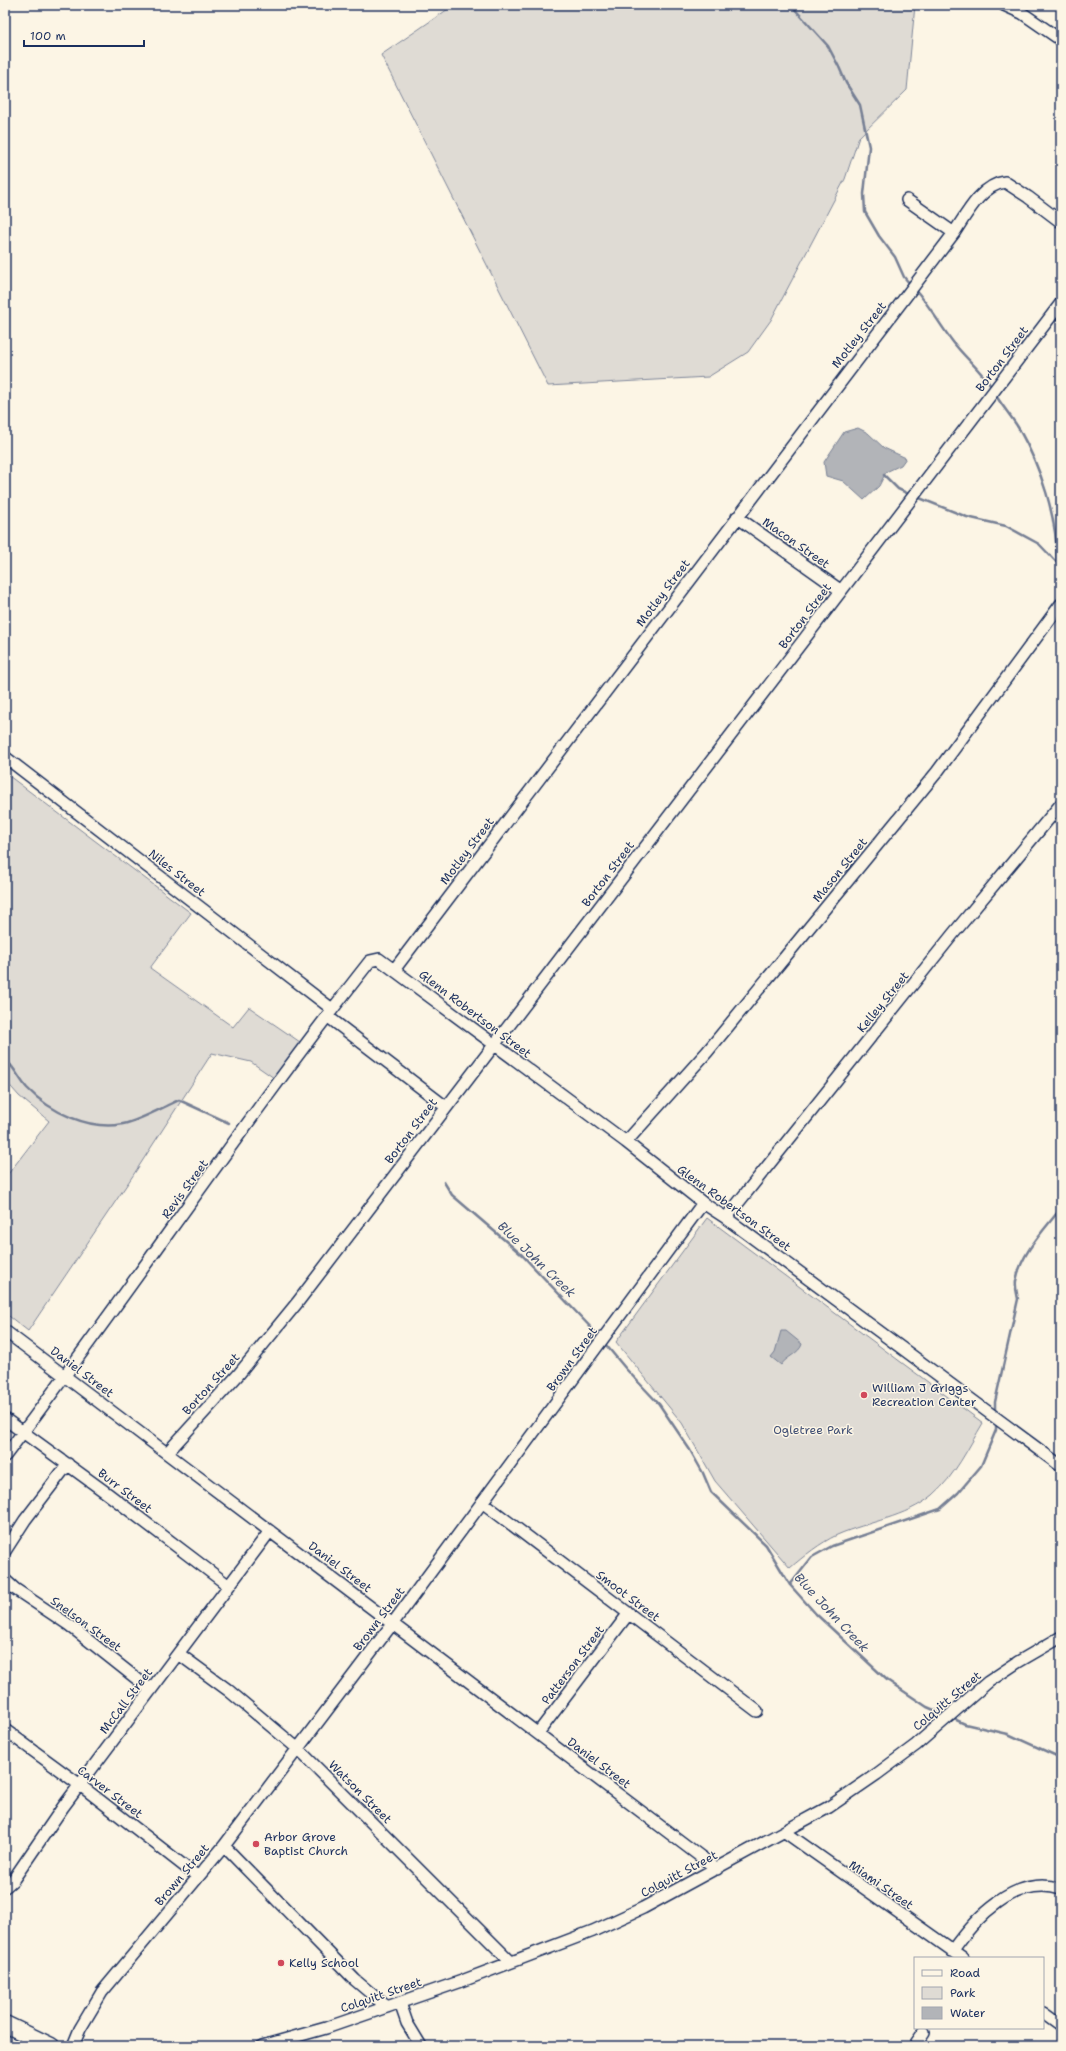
<svg xmlns="http://www.w3.org/2000/svg" width="1066" height="2051" font-family="'Shantell Sans',sans-serif">
<rect width="100%" height="100%" fill="#fcf5e5"/>
<filter id="ink" filterUnits="userSpaceOnUse"><feTurbulence type="fractalNoise" baseFrequency=".025" numOctaves="2"/><feDisplacementMap in="SourceGraphic" scale="8" xChannelSelector="R" yChannelSelector="G"/><feConvolveMatrix kernelMatrix="1 2 1 2 8 2 1 2 1" color-interpolation-filters="sRGB"/></filter>
<g filter="url(#ink)">
<path fill="#dfdbd4" stroke="#7d8599" d="M454,5H915L907,90L859,137L845,179L771,320L748,352L708,377L548,386L381,55Z
M5,773L191,913L150,968L233,1027L249,1007L300,1042L274,1078L251,1062L212,1053L132,1177L28,1331L5,1313V1178L49,1121L19,1096L5,1080Z
M707,1218L983,1423C968,1448 955,1476 933,1495C905,1518 869,1521 837,1535C820,1543 804,1556 790,1568L715,1481L682,1423L616,1342Z"/>
<path fill="#b2b4b8" stroke="#767f94" d="M858,428L868,433L884,448L906,458L901,465L886,472L879,486L864,500L843,481L826,476L824,462L844,432Z
M781,1331H786L802,1344C800,1353 786,1357 781,1365L771,1357L775,1352Z"/>
<g fill="none" stroke-linecap="round" stroke-linejoin="round">
<path stroke="#767f94" stroke-width="2.5" d="M791,5L828,46L839,67L846,83L860,105L869,147L864,194L865,212L879,236L895,257L904,277L910,284
M915,289C929,305 940,325 953,342C965,358 982,371 992,388
M995,394C1002,406 1012,417 1019,429C1041,468 1057,516 1057,561
M884,475L898,489L911,495
M917,497L967,517L1006,526L1039,544L1061,567
M5,1059C15,1068 19,1079 27,1088C50,1112 90,1131 123,1124C141,1120 163,1107 179,1100L229,1123
M444,1182L452,1195L522,1255L598,1335
M606,1345L626,1369L659,1404L690,1450L703,1473L711,1492L766,1545L790,1585L816,1614L887,1680L927,1707L946,1715
M995,1413V1402L1018,1299C1017,1294 1015,1287 1016,1281C1021,1253 1044,1230 1061,1208
M790,1585L812,1557L832,1546L940,1509L958,1493L981,1466L996,1430V1422
M952,1718L965,1724L1008,1734L1061,1758"/>
<g stroke="#1b2f5e" stroke-width="14">
<path id="minor" d="M1004,5L1022,13L1061,40
M907,200L954,233
M737,517L840,590
M5,757L332,1009
M394,970L954,233C966,215 981,185 1005,182L1028,197L1061,222
M327,1016L446,1107
M626,1142L707,1052L937,772L1061,604
M726,1218L953,934L1061,804
M5,1331L717,1869
M5,1419L108,1494L229,1586
M167,1453L238,1375L297,1303L1061,303
M5,1456C129,1293 243,1122 370,961L379,959L626,1142L703,1203L726,1218L1061,1466
M482,1502L757,1711
M5,1551L25,1520L68,1464
M5,1580L15,1589L69,1625L151,1690
M179,1654L228,1690L297,1748L511,1962
M5,1730L80,1785L197,1876
M538,1733L629,1613
M785,1832L963,1958
M224,1846L355,1980L387,2007
M5,1887L13,1880L63,1807L270,1531
M952,1951C975,1918 1016,1874 1061,1889
M400,2003L407,2023L421,2046
M1043,2013L1061,2026
M73,2046L80,2029L102,1992L224,1846L393,1623L703,1203
M262,2046L326,2028L462,1981L593,1931L643,1908L829,1807L877,1774L916,1745L988,1682L1018,1662L1061,1637
M914,2046L924,2032"/>
</g>
<g stroke="#1b2f5e" stroke-width="19">
<path id="highway" d="M5,2024L51,2046"/>
</g>
<use href="#minor" stroke="#fcf5e5" stroke-width="11"/>
<use href="#highway" stroke="#fcf5e5" stroke-width="16"/>
</g>
</g>
<g fill="#d1495b" stroke="#fcf5e5" stroke-width="1.5">
<circle cx="864" cy="1395" r="4"/>
<circle cx="256" cy="1844" r="4"/>
<circle cx="281" cy="1963" r="4"/>
</g>
<g text-anchor="middle" stroke-width="3" stroke-linejoin="round" paint-order="stroke">
<g font-size="12" fill="#1b2f5e" stroke="#fcf5e5">
<text transform="translate(859 335) rotate(-52)" y="4">Motley Street</text>
<text transform="translate(1002 359) rotate(-53)" y="4">Borton Street</text>
<text transform="translate(796 543) rotate(35)" y="4">Macon Street</text>
<text transform="translate(663 593) rotate(-53)" y="4">Motley Street</text>
<text transform="translate(805 616) rotate(-53)" y="4">Borton Street</text>
<text transform="translate(467 851) rotate(-53)" y="4">Motley Street</text>
<text transform="translate(840 870) rotate(-51)" y="4">Mason Street</text>
<text transform="translate(177 873) rotate(38)" y="4">Niles Street</text>
<text transform="translate(608 874) rotate(-53)" y="4">Borton Street</text>
<text transform="translate(883 1002) rotate(-51)" y="4">Kelley Street</text>
<text transform="translate(475 1014) rotate(37)" y="4">Glenn Robertson Street</text>
<text transform="translate(411 1131) rotate(-53)" y="4">Borton Street</text>
<text transform="translate(185 1189) rotate(-54)" y="4">Revis Street</text>
<text transform="translate(734 1208) rotate(36)" y="4">Glenn Robertson Street</text>
<text transform="translate(572 1359) rotate(-54)" y="4">Brown Street</text>
<text transform="translate(82 1372) rotate(37)" y="4">Daniel Street</text>
<text transform="translate(211 1384) rotate(-48)" y="4">Borton Street</text>
<text transform="translate(125 1491) rotate(37)" y="4">Burr Street</text>
<text transform="translate(340 1567) rotate(37)" y="4">Daniel Street</text>
<text transform="translate(628 1596) rotate(37)" y="4">Smoot Street</text>
<text transform="translate(379 1619) rotate(-53)" y="4">Brown Street</text>
<text transform="translate(86 1624) rotate(36)" y="4">Snelson Street</text>
<text transform="translate(573 1665) rotate(-53)" y="4">Patterson Street</text>
<text transform="translate(126 1701) rotate(-53)" y="4">McCall Street</text>
<text transform="translate(947 1701) rotate(-40)" y="4">Colquitt Street</text>
<text transform="translate(599 1763) rotate(37)" y="4">Daniel Street</text>
<text transform="translate(110 1792) rotate(37)" y="4">Carver Street</text>
<text transform="translate(360 1792) rotate(45)" y="4">Watson Street</text>
<text transform="translate(679 1874) rotate(-28)" y="4">Colquitt Street</text>
<text transform="translate(182 1875) rotate(-50)" y="4">Brown Street</text>
<text transform="translate(881 1885) rotate(35)" y="4">Miami Street</text>
<text transform="translate(381 1995) rotate(-19)" y="4">Colquitt Street</text>
</g>
<g font-size="12" fill="#1b2f5e" stroke="#fcf5e5" text-anchor="start">
<text x="872" y="1392">William J Griggs<tspan x="872" dy="14">Recreation Center</tspan></text>
<text x="264" y="1841">Arbor Grove<tspan x="264" dy="14">Baptist Church</tspan></text>
<text x="289" y="1967">Kelly School</text>
</g>
<g font-size="12" fill="#425176" stroke="#fcf5e5">
<text x="813" y="1434">Ogletree Park</text>
</g>
<g font-size="13" font-style="italic" fill="#485779" stroke="#fcf5e5">
<text transform="translate(537 1259) rotate(44)" y="5">Blue John Creek</text>
<text transform="translate(832 1612) rotate(47)" y="5">Blue John Creek</text>
</g>
</g>
<rect width="1066" height="2051" fill="none" stroke="#fcf5e5" stroke-width="20"/>
<rect x="10" y="10" width="1046" height="2031" fill="none" stroke="#1b2f5e" stroke-width="1.5" filter="url(#ink)"/>
<rect x="914" y="1957" width="130" height="72" fill="#fcf5e5" stroke="#a2a6af"/>
<rect x="922" y="1970" width="20" height="6" fill="#fcf5e5" stroke="#a2a6af"/>
<text x="950" y="1977" font-size="12" fill="#1b2f5e">Road</text>
<rect x="922" y="1987" width="20" height="12" fill="#dfdbd4" stroke="#a2a6af"/>
<text x="950" y="1997" font-size="12" fill="#1b2f5e">Park</text>
<rect x="922" y="2007" width="20" height="12" fill="#b2b4b8" stroke="#a2a6af"/>
<text x="950" y="2017" font-size="12" fill="#1b2f5e">Water</text>
<path d="M24 40v6h120v-6" fill="none" stroke="#1b2f5e" stroke-width="2"/>
<text x="30" y="40" font-size="12" fill="#1b2f5e" stroke="#fcf5e5" stroke-width="3" paint-order="stroke">100 m</text>
</svg>
